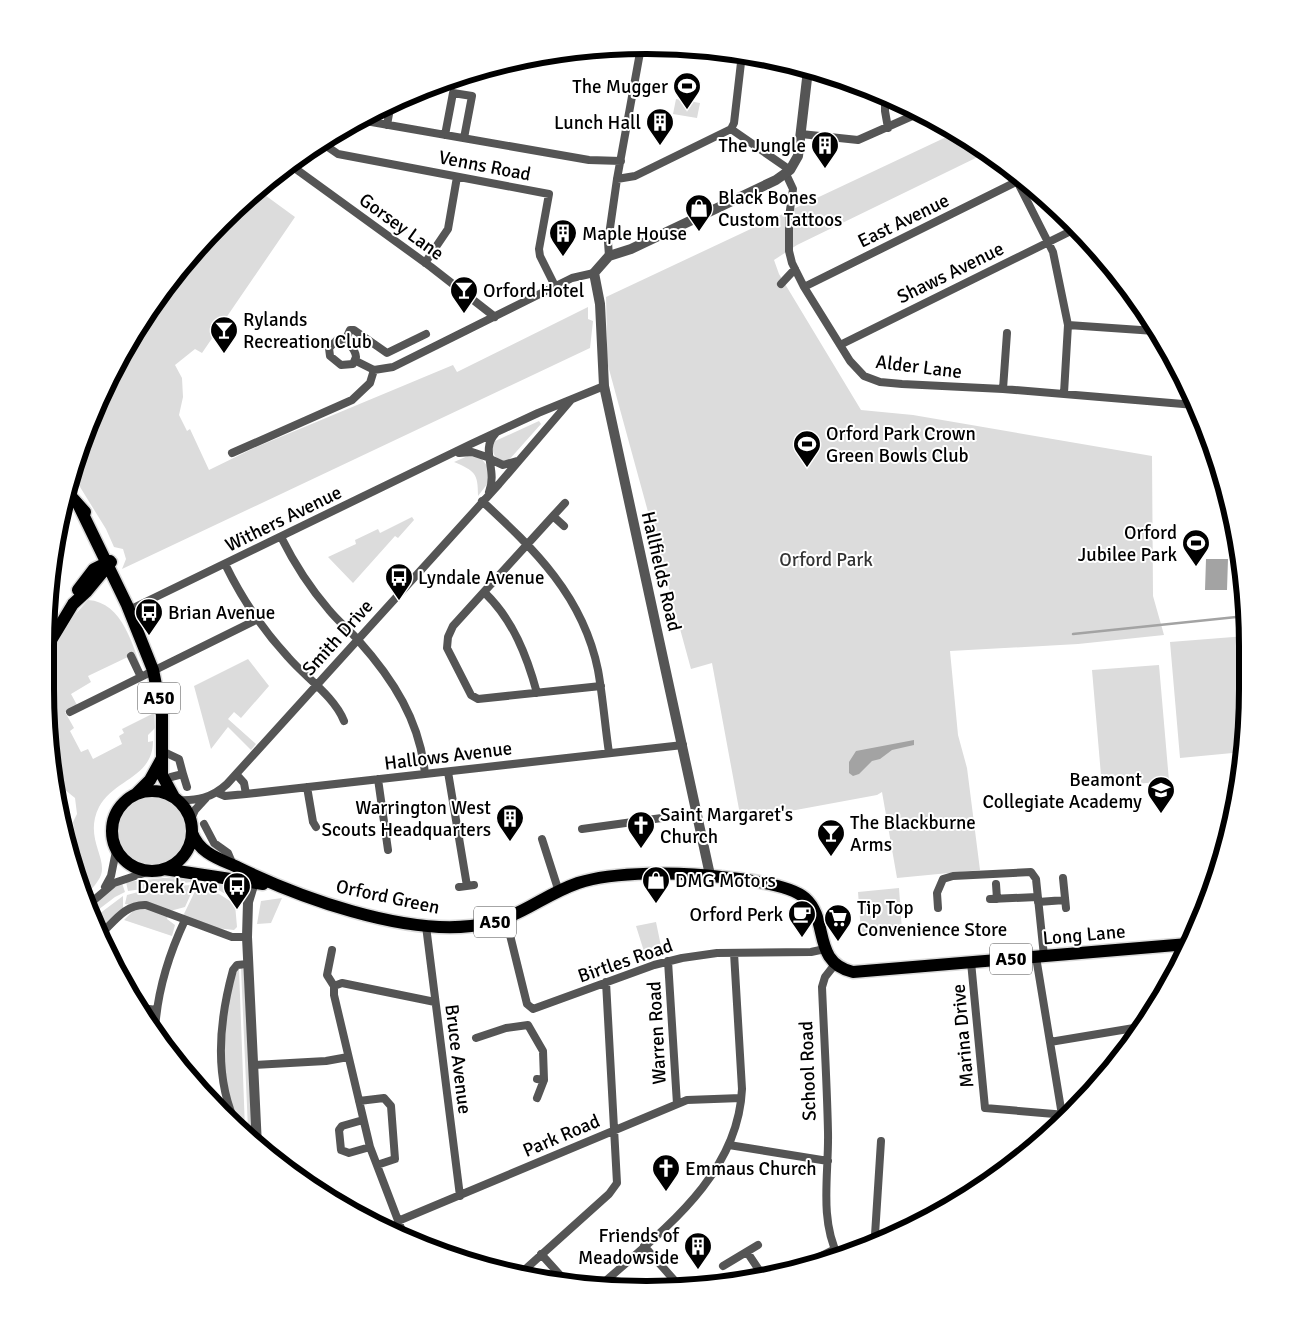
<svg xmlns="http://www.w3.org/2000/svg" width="1293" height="1335" font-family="Signika,sans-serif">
<rect width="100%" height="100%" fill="#fff"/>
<path fill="#dcdcdc" d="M676,99L700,103L697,118L673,114Z
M957,132L986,153L797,245L774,260L779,274L861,410L913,415L1152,456L1153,596L1164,635L1078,644L950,651L958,735L967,768L980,870L897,878L882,792L877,795L741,820L712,663L691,669L604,351L607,340L606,297Z
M258,190L295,217L202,353L195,349L175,365L182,378L183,397L179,415L187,431L190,429L209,470L254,448L453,365L457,372L588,307V319L593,321L590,348L122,569L126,559L123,549L114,547L106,529L72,474L77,453L125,346L194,250Z
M539,421L541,424L507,462C494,459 492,455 493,442Z
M470,455L481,458L488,467V483L478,496C478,473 475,471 454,462Z
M412,517L414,520L398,538L395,536L353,583L328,557L356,544L355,540L378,529L380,533Z
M88,600C123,602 133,647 143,673L132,655L88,676L91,682L71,694L77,705L65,712L74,728L70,731L81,752L88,749L93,759L122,744L119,736L124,733L122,729L154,713L155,728L148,735V742L153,741C153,778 114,779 99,807C84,837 107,857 101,875C98,883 90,890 85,897L73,822L77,814L75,798L54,781L45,689L46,659L73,617Z
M1246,636L1243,752L1180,758L1170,642Z
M248,659L269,686L241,718L234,712L228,719L256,744L251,750L228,727L211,749L194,686Z
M1159,665L1169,781L1102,787L1092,670Z
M115 831a36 36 0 1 1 72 0a36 36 0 1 1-72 0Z
M163,878L198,879V881L128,891L126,882Z
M205,882L229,883L238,894L239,902Z
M122,883L125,892L115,897L90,916L88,910L109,890Z
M203,884L235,904L237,927L234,930L216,928L183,916L198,885Z
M195,885L185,907L170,911L125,904L127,895C149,889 173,885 195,885Z
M899,888L902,930L861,933L858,892Z
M123,896V909L99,934L91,920Z
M282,898L271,923L257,924L261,901Z
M143,907L168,916L167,919L175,925L172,936L124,920L136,908Z
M656,922L662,951L658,952L659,957L647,961L636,926Z
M241,968L244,969L252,1124L248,1129Z
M239,969L245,1129C219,1115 219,990 239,969Z"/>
<path fill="#a3a3a3" d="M1206,559H1228L1227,590H1205Z
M914,740V745L892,750L880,759L872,761L859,774L853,776L849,773V762L856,751Z"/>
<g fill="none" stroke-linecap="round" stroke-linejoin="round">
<path stroke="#a3a3a3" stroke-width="2.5" d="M1073,634L1246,616"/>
<g stroke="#dbdbdb" stroke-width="15">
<path id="primary" d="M68,493L85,512
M79,506L127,605L153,670L162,715V775L174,797
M78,590L94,569L110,561
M47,647L73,604L87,591L111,562
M112 831a40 40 0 1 1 80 0a40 40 0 1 1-80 0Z
M136,794L150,780L161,760
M192,833C200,854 220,859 239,868C301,898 401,934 471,926C519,921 538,897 578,883C614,871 684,872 721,877C742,879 789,884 805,898C830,920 811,962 853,972L1188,944
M164,869L263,884"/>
</g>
<path stroke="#555" stroke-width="8" d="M573,52L580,53L581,51
M741,57L768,60
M885,98V111L888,128
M360,120L589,160L621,161
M387,125L391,103
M731,129L790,170
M801,134L858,140L919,113
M445,135L453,93L472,96L464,138
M322,143L338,154L549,194L539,249L540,256L555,286
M289,164L431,267L495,317
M1013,173L1053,252L1068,325L1064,393
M786,174L793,189L789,217V251L792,263L804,287L850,361L864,376L880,382L902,384L1003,389L1195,405
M617,179L635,176L731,129L734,123L742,54
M609,256L608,242L617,179L641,47
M425,263L448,229L457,177
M781,284L795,269
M804,287L1022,179
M1068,325L1155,331
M337,340C347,340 355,348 356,357L353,364L341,365L330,356L329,348Z
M345,341L350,330H354L387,353L426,334
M840,345L1075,229
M356,361L374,370
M1003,389L1007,333
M232,453L352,400L370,383L374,370L393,367L572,278L594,273
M459,453L472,452L490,458
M490,459L503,465L517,461
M489,492C498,470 480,450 495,434
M482,501C535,550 583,596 598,670C603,698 605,726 609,753
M553,516L453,626L448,637L447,648L471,695L478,699L601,686
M564,526L553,516L565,503
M281,537C294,563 310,588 329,610C338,621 349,630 358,640C393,679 420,721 425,774
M225,564C242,599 262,629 288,657C305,677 334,696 344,721
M485,593C513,620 527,656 537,693
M129,610L471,444L538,413L604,386
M131,656L141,677
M70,712L256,620
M162,751L179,759L183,774
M448,772L467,886
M236,774L244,783L246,794
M171,777L183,774L187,787
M378,779L388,850
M307,787L313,822L316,827
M218,793L225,796L246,794L683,745
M177,800C197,801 212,798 227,784L499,484L571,400
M190,821L195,810L206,798
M204,824L214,843L228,853L233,865
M582,829L698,813
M542,839L559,892
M1063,878L1066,908
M996,884L997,899
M105,887L111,876L116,851
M459,887L474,885
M990,899L1037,897
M1038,902L1065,900
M87,906L114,883L150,871
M938,908L937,893L943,879L953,876L1031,872L1036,879L1044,956
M506,919L527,1004L533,1009L654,965L682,958L717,953L811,952L825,949
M426,926L460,1196
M100,935C114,922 125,904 146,905L232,937H247
M332,950L327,975L334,986
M1036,957L1062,1115
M668,961L677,1104
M971,962L985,1108L1066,1115
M836,963L825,977L822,987C824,1035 827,1084 828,1132C829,1173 819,1218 838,1256
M142,1008L156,1010
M155,1031C157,992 169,954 185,920
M476,1038L506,1028L528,1025L543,1051L544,1080
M1050,1042L1140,1027
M253,1065L326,1061L348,1057
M537,1079L544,1080L537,1098
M359,1101L384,1098L391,1106L395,1159L377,1165
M363,1120L342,1126L339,1130L341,1150L349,1153L370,1147
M238,1128C213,1079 219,1021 233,970L237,965L248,964
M240,1130L256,1132
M729,1145L828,1161
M398,1221L687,1100L741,1098
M404,1236L370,1147L334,995V986L342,983L435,1002
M644,1246L682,1289
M747,1252L763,1276
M541,1254L569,1285
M837,1254L872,1240L875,1235L881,1141
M723,1266L758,1245
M811,1266L819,1257L835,1249
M520,1274L609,1194L617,1183L606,982
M600,1286C660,1232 738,1177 742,1089L734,953"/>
<path stroke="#555" stroke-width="10" d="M710,875L604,386L600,304L594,273L609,256L631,249L776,180L790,170L798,156L808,70
M251,876L254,882L248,902L247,937L257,1146
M231,879L248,902"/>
<use href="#primary" stroke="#000" stroke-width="12"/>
</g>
<defs>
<g id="stadium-pin" transform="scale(1.4375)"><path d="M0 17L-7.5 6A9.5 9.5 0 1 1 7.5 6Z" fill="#000" stroke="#fff"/><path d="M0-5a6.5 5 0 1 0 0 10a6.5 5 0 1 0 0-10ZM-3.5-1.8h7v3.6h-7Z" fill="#fff"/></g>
<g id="building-pin" transform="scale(1.4375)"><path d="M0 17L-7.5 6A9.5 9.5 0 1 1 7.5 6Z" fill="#000" stroke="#fff"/><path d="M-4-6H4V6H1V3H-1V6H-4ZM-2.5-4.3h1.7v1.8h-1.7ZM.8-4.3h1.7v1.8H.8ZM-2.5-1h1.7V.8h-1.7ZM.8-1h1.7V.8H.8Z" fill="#fff"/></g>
<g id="shop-pin" transform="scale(1.4375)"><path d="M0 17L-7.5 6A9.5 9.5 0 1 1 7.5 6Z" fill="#000" stroke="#fff"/><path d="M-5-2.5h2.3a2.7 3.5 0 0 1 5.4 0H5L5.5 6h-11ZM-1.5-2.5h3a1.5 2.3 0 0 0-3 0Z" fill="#fff"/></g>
<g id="bar-pin" transform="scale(1.4375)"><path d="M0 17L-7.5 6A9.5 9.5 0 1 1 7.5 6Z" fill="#000" stroke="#fff"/><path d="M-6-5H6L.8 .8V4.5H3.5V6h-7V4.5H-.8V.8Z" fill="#fff"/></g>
<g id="bus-pin" transform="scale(1.4375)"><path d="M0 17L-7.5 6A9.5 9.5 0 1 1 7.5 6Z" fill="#000" stroke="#fff"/><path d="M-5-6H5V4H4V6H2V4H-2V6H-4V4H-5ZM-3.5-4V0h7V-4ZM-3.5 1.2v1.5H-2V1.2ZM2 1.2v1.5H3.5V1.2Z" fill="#fff"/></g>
<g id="school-pin" transform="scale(1.4375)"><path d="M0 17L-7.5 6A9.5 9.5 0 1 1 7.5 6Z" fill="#000" stroke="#fff"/><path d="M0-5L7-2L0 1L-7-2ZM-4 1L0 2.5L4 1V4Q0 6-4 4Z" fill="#fff"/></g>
<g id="church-pin" transform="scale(1.4375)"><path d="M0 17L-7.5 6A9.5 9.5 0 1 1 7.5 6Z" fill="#000" stroke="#fff"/><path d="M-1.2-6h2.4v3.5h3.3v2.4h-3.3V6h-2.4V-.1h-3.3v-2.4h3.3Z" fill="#fff"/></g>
<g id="cafe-pin" transform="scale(1.4375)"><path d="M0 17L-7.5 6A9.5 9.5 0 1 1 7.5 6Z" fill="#000" stroke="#fff"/><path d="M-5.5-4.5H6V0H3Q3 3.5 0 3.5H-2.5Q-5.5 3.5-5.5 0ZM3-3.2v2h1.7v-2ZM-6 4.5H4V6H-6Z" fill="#fff"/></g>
<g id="supermarket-pin" transform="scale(1.4375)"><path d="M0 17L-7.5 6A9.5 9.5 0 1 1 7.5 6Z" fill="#000" stroke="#fff"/><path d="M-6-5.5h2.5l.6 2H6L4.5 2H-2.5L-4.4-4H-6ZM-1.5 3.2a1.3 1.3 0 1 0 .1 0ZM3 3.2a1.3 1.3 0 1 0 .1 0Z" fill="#fff"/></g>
</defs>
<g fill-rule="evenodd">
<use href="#stadium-pin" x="687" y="86"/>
<use href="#building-pin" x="660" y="122"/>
<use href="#building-pin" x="825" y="145"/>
<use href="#shop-pin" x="699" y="208"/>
<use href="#building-pin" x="563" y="233"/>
<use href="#bar-pin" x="464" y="290"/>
<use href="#bar-pin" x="224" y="330"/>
<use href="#stadium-pin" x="807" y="444"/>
<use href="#stadium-pin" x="1196" y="543"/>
<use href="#bus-pin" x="399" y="577"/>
<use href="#bus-pin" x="149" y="612"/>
<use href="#school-pin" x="1161" y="790"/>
<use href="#building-pin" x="510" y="818"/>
<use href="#church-pin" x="641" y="825"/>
<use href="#bar-pin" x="831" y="833"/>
<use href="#shop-pin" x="656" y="880"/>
<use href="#bus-pin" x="237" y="886"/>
<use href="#cafe-pin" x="802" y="914"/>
<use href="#supermarket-pin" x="838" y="918"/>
<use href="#church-pin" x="666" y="1168"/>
<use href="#building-pin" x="698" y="1246"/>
</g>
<g text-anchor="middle" stroke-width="4" stroke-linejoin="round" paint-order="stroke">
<g fill="#fff" stroke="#4c4c4c" stroke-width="1">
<rect x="138" y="682.5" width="42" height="31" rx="4"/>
<rect x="474" y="906.5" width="42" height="31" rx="4"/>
<rect x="990" y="943.5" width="42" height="31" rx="4"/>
</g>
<g font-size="18" font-weight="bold" fill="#000">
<text x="159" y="704">A50</text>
<text x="495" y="928">A50</text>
<text x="1011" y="965">A50</text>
</g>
<g font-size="19" fill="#000" stroke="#fff" text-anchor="start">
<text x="668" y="93" text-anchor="end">The Mugger</text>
<text x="641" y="129" text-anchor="end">Lunch Hall</text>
<text x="806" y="152" text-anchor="end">The Jungle</text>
<text x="718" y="204">Black Bones<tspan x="718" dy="22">Custom Tattoos</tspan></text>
<text x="582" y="240">Maple House</text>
<text x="483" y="297">Orford Hotel</text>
<text x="243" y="326">Rylands<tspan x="243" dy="22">Recreation Club</tspan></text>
<text x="826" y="440">Orford Park Crown<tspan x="826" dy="22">Green Bowls Club</tspan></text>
<text x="1177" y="539" text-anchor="end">Orford<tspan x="1177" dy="22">Jubilee Park</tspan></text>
<text x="418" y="584">Lyndale Avenue</text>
<text x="168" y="619">Brian Avenue</text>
<text x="1142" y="786" text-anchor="end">Beamont<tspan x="1142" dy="22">Collegiate Academy</tspan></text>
<text x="491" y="814" text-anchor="end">Warrington West<tspan x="491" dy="22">Scouts Headquarters</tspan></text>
<text x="660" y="821">Saint Margaret's<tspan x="660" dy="22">Church</tspan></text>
<text x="850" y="829">The Blackburne<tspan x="850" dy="22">Arms</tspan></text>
<text x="675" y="887">DMG Motors</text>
<text x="218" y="893" text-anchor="end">Derek Ave</text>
<text x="857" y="914">Tip Top<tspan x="857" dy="22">Convenience Store</tspan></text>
<text x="783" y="921" text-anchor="end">Orford Perk</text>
<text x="685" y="1175">Emmaus Church</text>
<text x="679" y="1242" text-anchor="end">Friends of<tspan x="679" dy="22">Meadowside</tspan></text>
</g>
<g font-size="19" fill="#000" stroke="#fff">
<text transform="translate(485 165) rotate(11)" y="7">Venns Road</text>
<text transform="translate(903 220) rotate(-26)" y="7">East Avenue</text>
<text transform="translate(402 226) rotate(36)" y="7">Gorsey Lane</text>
<text transform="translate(950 272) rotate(-26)" y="7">Shaws Avenue</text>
<text transform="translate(919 366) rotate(7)" y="7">Alder Lane</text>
<text transform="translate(283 518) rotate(-26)" y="7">Withers Avenue</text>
<text transform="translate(662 571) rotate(77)" y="7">Hallfields Road</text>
<text transform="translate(337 637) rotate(-48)" y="7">Smith Drive</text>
<text transform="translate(448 755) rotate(-7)" y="7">Hallows Avenue</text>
<text transform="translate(388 896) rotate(12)" y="7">Orford Green</text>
<text transform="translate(1084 934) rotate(-5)" y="7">Long Lane</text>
<text transform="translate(625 960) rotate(-19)" y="7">Birtles Road</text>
<text transform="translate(656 1033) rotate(-93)" y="7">Warren Road</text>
<text transform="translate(962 1036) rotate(-95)" y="7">Marina Drive</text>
<text transform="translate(459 1059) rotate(83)" y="7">Bruce Avenue</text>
<text transform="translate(807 1071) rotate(-92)" y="7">School Road</text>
<text transform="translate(561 1135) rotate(-23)" y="7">Park Road</text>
</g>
<g font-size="19" fill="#333" stroke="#fff">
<text x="826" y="566">Orford Park</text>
</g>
</g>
<path d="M0 0H1293V1335H0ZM646 54H647A592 592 0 0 1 1239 646V689A592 592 0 0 1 647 1281H646A592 592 0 0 1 54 689V646A592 592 0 0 1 646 54Z" fill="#fff" fill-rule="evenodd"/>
<path fill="none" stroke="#000" stroke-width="6" d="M646 54H647A592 592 0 0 1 1239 646V689A592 592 0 0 1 647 1281H646A592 592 0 0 1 54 689V646A592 592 0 0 1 646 54Z"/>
</svg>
